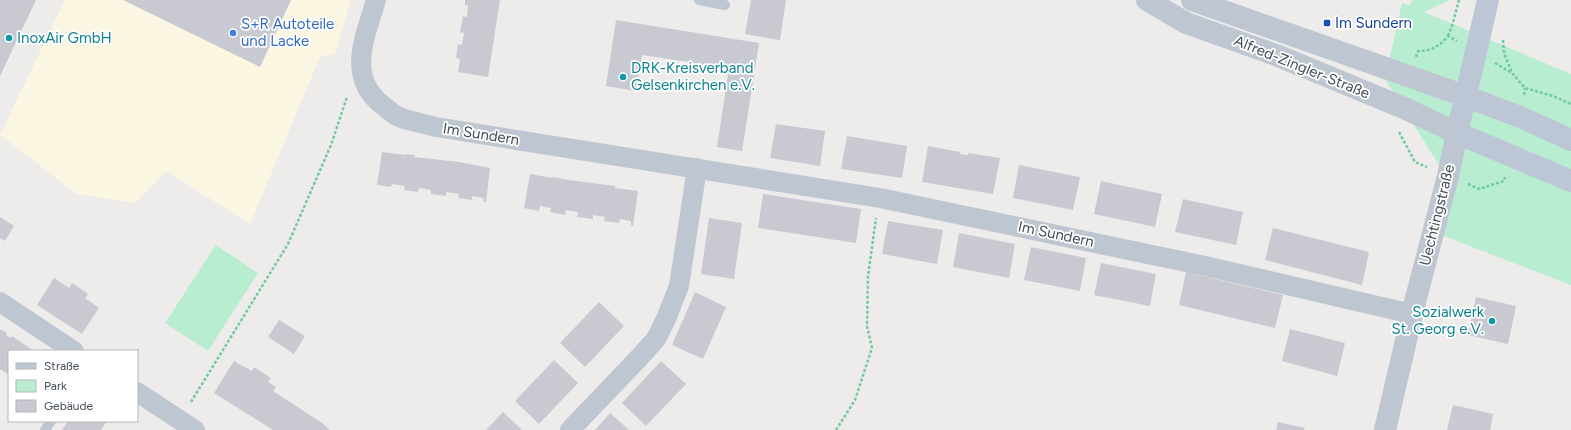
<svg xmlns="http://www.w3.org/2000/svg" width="1571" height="430" font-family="Figtree,sans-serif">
<rect width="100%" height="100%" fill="#eeebeb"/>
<path fill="#fbf6e2" d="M65,0H351L335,54L320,57L250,224L166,171L135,203L77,194L0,135Z"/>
<path fill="#b8edd1" d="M1412,0H1450L1424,12L1571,74V285L1436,233L1444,173L1385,79L1402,3L1410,6Z
M216,245L258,273L208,351L165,323Z"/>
<path fill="#c8c9d1" d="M0,0H36L0,76Z
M123,0H291L260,67Z
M465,0H500L488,77L458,72L460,59L456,58L458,44L462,45L464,33L460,32L463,16L467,17L468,5H465Z
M751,0H786L780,40L745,34Z
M616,20L759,43L742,151L717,147L729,68L642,55L636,91L606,86Z
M776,124L825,131L820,166L770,158Z
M847,136L907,146L902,178L841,169Z
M928,146L960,152V154L968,155V153L1000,158L993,194L922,182Z
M382,152L405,155V154L415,155L414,157L459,162L490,168L486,202H483L484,198L472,196V200L458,198L459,194L446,192V196L431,194V190L419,188L418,192L404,190L405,186L392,184L391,187L377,185Z
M1019,165L1080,177L1073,210L1013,198Z
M530,174L552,178V177L561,178V179L615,186V188L638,191L633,226L631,225V221L620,219L619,223L604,221L605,217L593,215V219L577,217L578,212L566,210L565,215L550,212L551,208L540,206L539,211L524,208Z
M1101,181L1162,194L1155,227L1094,214Z
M763,194L861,209L856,243L758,228Z
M1183,199L1243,212L1236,245L1175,232Z
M0,217L14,226L5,241L0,238Z
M709,218L742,223L734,279L701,274Z
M888,221L943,230L937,264L882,254Z
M1273,228L1369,252L1362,285L1265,260Z
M959,233L1015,244L1009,278L953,267Z
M1031,247L1086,258L1080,291L1024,280Z
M1101,263L1156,274L1150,306L1094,295Z
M1186,272L1283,295L1275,328L1179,305Z
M54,278L69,288L72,283L88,294L85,298L99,308L82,334L37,305Z
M695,292L726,307L703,359L672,345Z
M1476,297L1516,306L1508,344L1468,335Z
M599,302L624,326L585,367L560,343Z
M279,320L305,336L294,354L268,337Z
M0,329L7,333L6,335L11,338L12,336L34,351H9V375L0,369Z
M1290,329L1345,343L1337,376L1282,361Z
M554,360L578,383L539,424L515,401Z
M234,361L252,371L254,367L271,378L268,382L276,387L273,391L322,423L330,430H273L214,393Z
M661,361L686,384L646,426L622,403Z
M1453,405L1493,414L1490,430H1447Z
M503,412L522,430H486Z
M610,413L629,430H595Z
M68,421H107L101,430H62Z
M1278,422L1305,428L1304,430H1276Z"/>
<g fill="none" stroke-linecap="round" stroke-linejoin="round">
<path stroke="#71c9a5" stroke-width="2.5" stroke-dasharray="3 2" stroke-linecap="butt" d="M1448,36L1452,26L1459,0
M1503,40L1504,53L1512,73
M1416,57L1418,51C1431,51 1440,46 1448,36L1457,41
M1495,63L1512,73L1525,88L1553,96L1571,104
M1524,95L1525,88
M1399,132L1415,162L1427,167
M1468,184L1479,189L1504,181L1505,177
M191,402L288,244L331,145L347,97
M836,430L855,400L872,348L867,326L868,276L876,218"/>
<path stroke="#bec6d1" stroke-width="10" d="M699,0L725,5
M45,430L51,421"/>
<path stroke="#bec6d1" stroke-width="20" d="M376,0C365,38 345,78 385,107C389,110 393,114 397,116C409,122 424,123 436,127L880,198L1205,266L1412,314
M0,302L74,351
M137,392L195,430
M570,430L637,360L656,339L666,319L679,286L697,168"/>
<path stroke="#bec6d1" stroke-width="22" d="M1147,0L1186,23L1276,55L1404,108L1457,133L1448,176L1416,298L1385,430
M1192,0L1465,96"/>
<path stroke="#bdc6d4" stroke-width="22" d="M1488,0L1457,133L1571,181
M1465,96L1520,117L1571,140"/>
</g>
<rect fill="#1a4fb4" stroke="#fff" stroke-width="1.5" x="1323" y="19" width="8" height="8" rx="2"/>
<circle fill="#3f7fe0" stroke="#fff" stroke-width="1.5" cx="233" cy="33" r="4"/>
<g fill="#0f9aa8" stroke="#fff" stroke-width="1.5">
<circle cx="9" cy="38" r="4"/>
<circle cx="623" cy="77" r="4"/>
<circle cx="1492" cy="321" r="4"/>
</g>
<g text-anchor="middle" stroke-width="3.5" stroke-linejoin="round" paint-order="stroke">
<g font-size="15" fill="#164399" stroke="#fff" text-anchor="start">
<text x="1335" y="28">Im Sundern</text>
</g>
<g font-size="15" fill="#366cbe" stroke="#fff" text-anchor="start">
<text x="241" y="29">S+R Autoteile<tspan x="241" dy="17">und Lacke</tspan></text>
</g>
<g font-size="15" fill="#0d838f" stroke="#fff" text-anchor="start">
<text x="17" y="43">InoxAir GmbH</text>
<text x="631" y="73">DRK-Kreisverband<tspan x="631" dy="17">Gelsenkirchen e.V.</tspan></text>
<text x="1484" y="317" text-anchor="end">Sozialwerk<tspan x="1484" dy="17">St. Georg e.V.</tspan></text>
</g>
<g font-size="15" fill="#444d58" stroke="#fff">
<text transform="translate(1302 67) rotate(22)" y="5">Alfred-Zingler-Straße</text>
<text transform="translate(481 134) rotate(9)" y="5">Im Sundern</text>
<text transform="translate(1437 215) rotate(-76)" y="5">Uechtingstraße</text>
<text transform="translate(1056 234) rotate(12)" y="5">Im Sundern</text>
</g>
</g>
<rect x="8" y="350" width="130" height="72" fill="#ffffff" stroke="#b4b8bc"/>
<rect x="16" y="363" width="20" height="6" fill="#bdc6d4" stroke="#b4b8bc"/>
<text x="44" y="370" font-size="12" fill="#444d58">Straße</text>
<rect x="16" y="380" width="20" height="12" fill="#b8edd1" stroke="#b4b8bc"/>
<text x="44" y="390" font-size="12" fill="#444d58">Park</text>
<rect x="16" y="400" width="20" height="12" fill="#c8c9d1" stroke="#b4b8bc"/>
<text x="44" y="410" font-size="12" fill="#444d58">Gebäude</text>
</svg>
